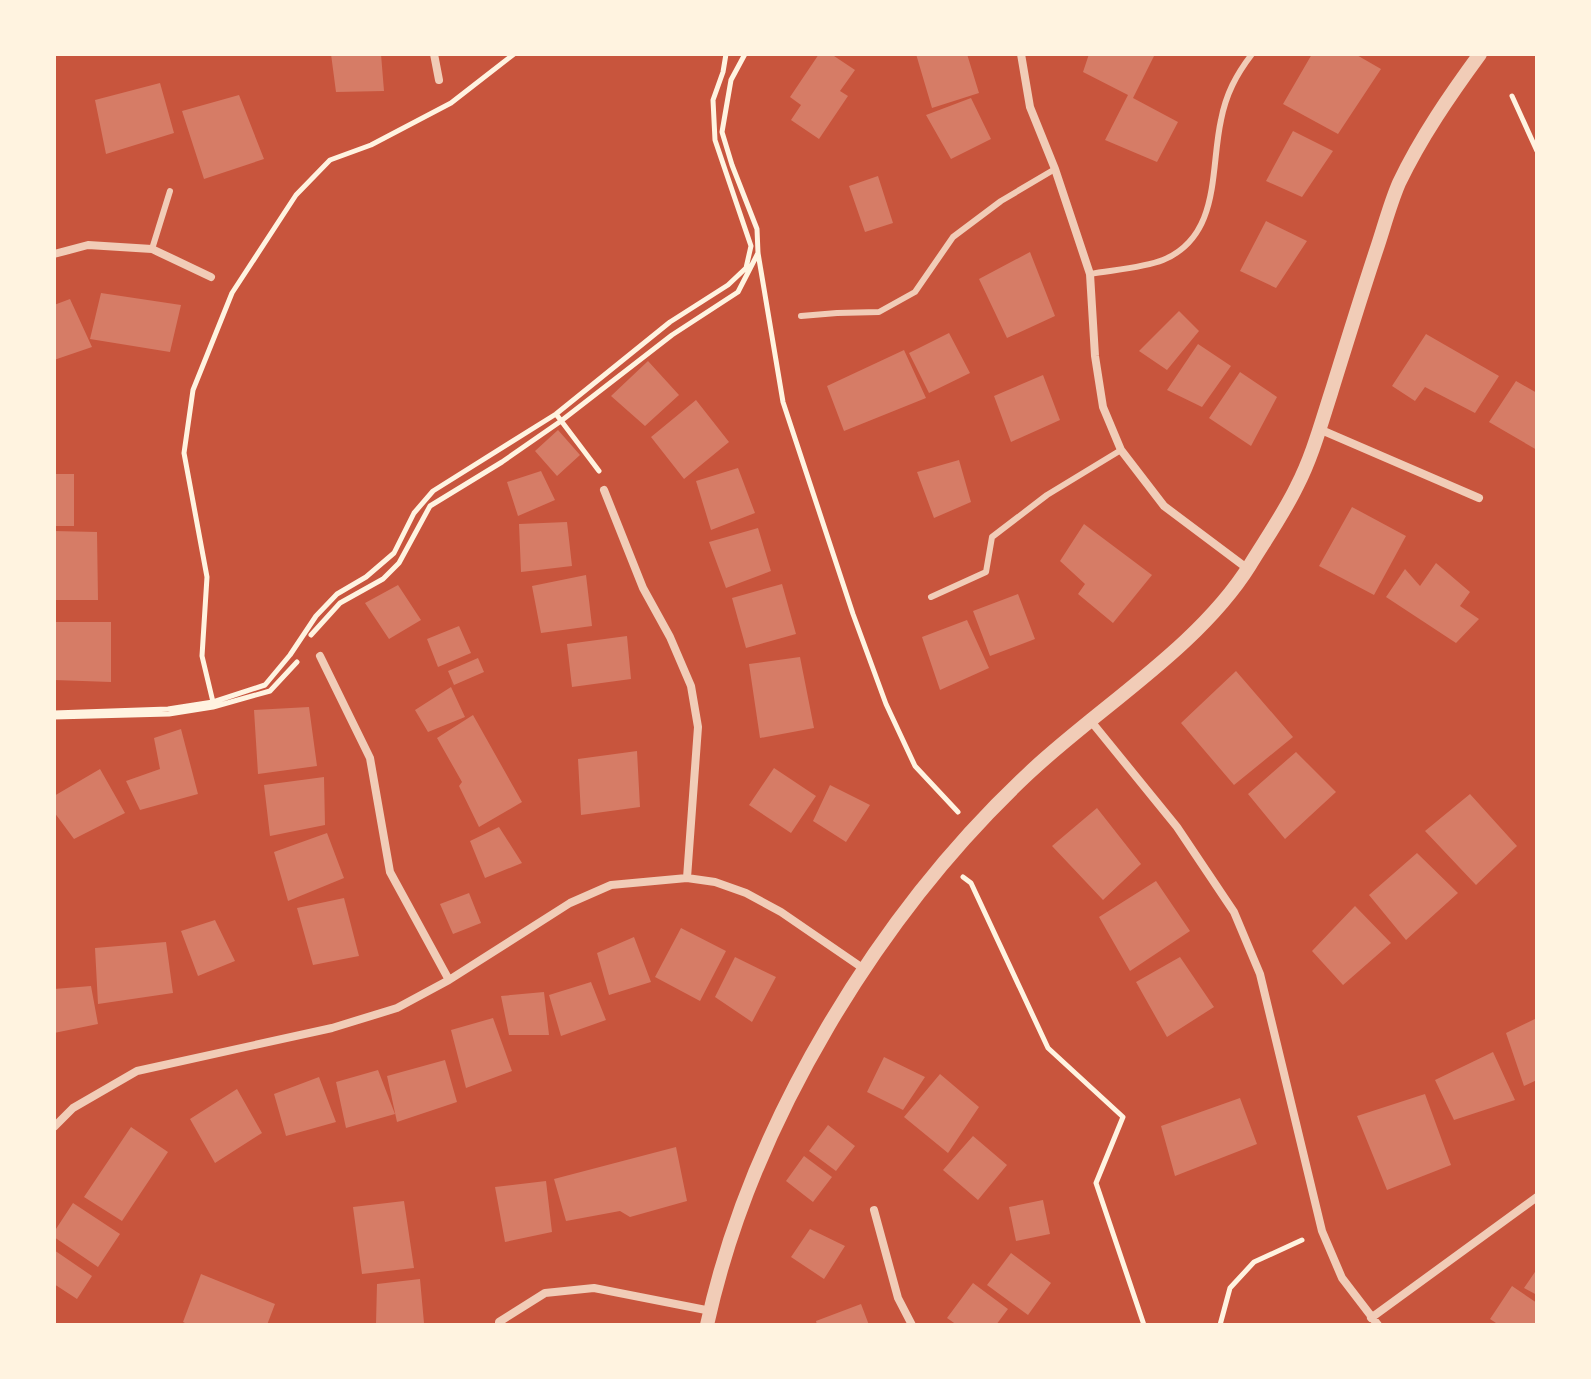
<svg xmlns="http://www.w3.org/2000/svg" width="1591" height="1379" font-family="Poppins,sans-serif">
<rect width="100%" height="100%" fill="#c8553d"/>
<path fill="#d67c66" d="M331,54H381L384,91L336,92Z
M819,54H831L855,70L840,91L848,96L819,139L791,120L801,105L790,97Z
M916,54H967L979,93L932,108Z
M1089,54H1155L1133,98L1178,122L1157,162L1105,140L1128,95L1083,72Z
M1312,54H1355L1381,69L1338,134L1283,104Z
M160,83L174,133L106,154L95,100Z
M239,95L264,159L204,179L182,111Z
M971,98L991,139L951,159L926,115Z
M1293,131L1333,151L1302,197L1266,181Z
M878,176L893,223L865,232L849,186Z
M1266,221L1307,241L1276,288L1240,271Z
M1030,252L1055,316L1007,338L979,279Z
M101,293L181,305L170,352L90,339Z
M70,299L92,347L54,360V305Z
M1179,311L1199,331L1167,370L1139,351Z
M949,333L970,373L929,393L909,353Z
M1426,334L1499,376L1475,413L1425,387L1415,401L1392,386Z
M1198,344L1231,366L1202,407L1167,390Z
M904,350L926,398L844,431L827,386Z
M648,361L679,395L645,426L611,396Z
M1240,372L1277,397L1251,446L1209,418Z
M1043,375L1060,420L1011,442L994,396Z
M1516,381L1537,393V450L1489,422Z
M696,400L729,442L684,479L651,437Z
M558,430L580,455L557,476L535,451Z
M959,460L971,502L934,518L917,472Z
M738,468L755,513L711,530L696,481Z
M541,471L555,500L518,516L507,482Z
M54,474H74V526H54Z
M1352,507L1406,536L1374,595L1319,566Z
M567,522L572,566L521,572L519,524Z
M1084,524L1152,575L1113,623L1078,594L1085,584L1060,561Z
M758,528L771,571L726,588L709,542Z
M54,531L97,532L98,600H54Z
M1436,563L1470,592L1460,606L1479,619L1456,643L1386,597L1405,569L1420,586Z
M586,575L592,626L541,633L532,586Z
M782,584L796,634L746,648L732,598Z
M398,585L421,620L389,639L365,603Z
M1018,594L1035,639L990,656L973,611Z
M967,620L989,668L940,690L922,637Z
M54,622H111V682L54,680Z
M459,626L471,653L438,667L427,639Z
M627,636L631,679L572,687L567,644Z
M800,657L814,728L760,738L749,664Z
M478,658L484,672L454,685L448,671Z
M1236,671L1293,737L1234,785L1181,723Z
M451,687L465,717L428,732L415,710Z
M309,707L317,766L258,774L254,710Z
M473,715L522,802L479,827L459,786L462,782L437,738Z
M181,729L198,794L140,810L126,781L160,769L154,738Z
M637,751L640,807L581,815L578,759Z
M1296,752L1336,792L1285,839L1248,794Z
M774,768L816,796L791,833L749,805Z
M100,769L125,813L74,839L54,812V796Z
M324,777L325,825L270,836L264,785Z
M830,785L870,805L846,842L813,821Z
M1470,794L1517,846L1476,885L1425,831Z
M1097,808L1141,864L1103,900L1052,846Z
M499,827L522,863L485,878L470,841Z
M327,833L344,878L288,901L274,852Z
M1417,853L1458,893L1406,940L1369,895Z
M1156,881L1190,931L1130,971L1099,917Z
M469,893L481,923L453,934L440,904Z
M344,898L359,956L313,965L297,908Z
M1355,906L1391,943L1343,985L1312,951Z
M215,920L235,961L198,976L181,931Z
M681,928L726,951L700,1001L655,977Z
M634,937L651,982L609,995L597,953Z
M166,942L173,993L98,1004L95,948Z
M735,957L776,977L752,1022L715,997Z
M1180,957L1214,1007L1167,1037L1136,982Z
M591,982L606,1020L561,1036L549,995Z
M91,986L98,1024L54,1033V989Z
M544,992L549,1035H509L501,996Z
M493,1018L512,1071L466,1088L451,1030Z
M1537,1018V1080L1524,1086L1506,1033Z
M1493,1052L1515,1100L1454,1120L1435,1080Z
M884,1057L925,1077L903,1110L867,1092Z
M445,1060L457,1102L397,1122L387,1076Z
M378,1070L395,1114L346,1128L336,1082Z
M940,1074L979,1107L948,1153L904,1117Z
M319,1077L336,1122L286,1136L274,1094Z
M237,1089L262,1133L215,1163L190,1119Z
M1425,1094L1451,1165L1387,1190L1357,1116Z
M1240,1098L1257,1144L1175,1176L1161,1126Z
M828,1125L855,1146L836,1171L809,1151Z
M131,1127L168,1152L122,1221L84,1197Z
M973,1136L1007,1165L978,1200L943,1170Z
M676,1147L687,1201L630,1217L620,1211L566,1221L554,1179Z
M804,1156L832,1177L813,1202L786,1181Z
M546,1181L552,1232L505,1242L495,1187Z
M1043,1200L1050,1234L1016,1241L1009,1207Z
M404,1201L414,1268L362,1274L353,1207Z
M73,1203L120,1234L98,1267L54,1237V1232Z
M810,1229L845,1246L824,1279L791,1257Z
M54,1250L92,1276L77,1299L54,1284Z
M1011,1253L1051,1283L1028,1315L987,1285Z
M1537,1269V1295L1524,1288Z
M201,1274L275,1304L267,1325H189L183,1322Z
M420,1279L424,1323L376,1324L377,1284Z
M973,1283L1008,1309L996,1325H957L947,1318Z
M1512,1286L1537,1303V1325H1499L1490,1319Z
M861,1304L869,1325H817L816,1321Z"/>
<g fill="none" stroke-linecap="round" stroke-linejoin="round">
<path stroke="#fff3e0" stroke-width="5" d="M745,54L731,80L722,132L732,165L757,229L758,253L783,402L853,614L886,704L915,766L958,812
M1512,96L1537,151
M556,414L599,471
M311,635L340,603L383,579L399,563L430,506L502,462L561,421L672,335L738,292L758,253
M213,702L202,656L207,577L184,453L193,390L232,293L296,195L330,160L371,145L451,103L514,54
M54,713L168,709L213,702L265,685L290,655L316,616L337,594L366,577L394,553L414,513L433,491L556,414L670,322L728,285L746,268L751,246L715,140L713,100L723,72L726,54
M54,717L169,714L213,707L270,691L297,662
M963,877L971,883L1048,1048L1123,1117L1096,1183L1144,1325
M1220,1325L1230,1288L1254,1262L1302,1240"/>
<path stroke="#f1ccb7" stroke-width="6" d="M152,249L170,191
M1090,274C1112,270 1143,268 1163,260C1221,236 1210,169 1221,120C1226,94 1236,75 1252,54
M801,316L837,313L879,312L915,292L953,237L1001,201L1055,169
M931,597L986,572L992,537L1047,495L1121,450"/>
<path stroke="#f1ccb7" stroke-width="8" d="M434,54L439,80
M1021,54L1030,107L1055,169L1090,274L1095,356L1103,407L1121,450L1164,506L1248,569
M54,254L88,245L152,249L211,277
M1319,429L1479,498
M604,490L643,588L670,637L691,686L698,727L687,878
M320,656L370,758L390,872L449,980
M1090,720L1177,827L1234,912L1260,974L1322,1231L1342,1278L1378,1325
M54,1127L73,1108L137,1071L332,1028L397,1008L449,980L570,903L611,885L687,878L715,882L746,893L781,912L864,969
M874,1210L898,1298L912,1325
M1371,1318L1537,1197
M499,1325V1322L545,1293L594,1288L711,1311"/>
<path stroke="#f1ccb7" stroke-width="14" d="M707,1325C751,1124 879,913 1029,773C1099,707 1199,647 1250,565C1266,539 1284,513 1297,486C1312,457 1321,424 1331,393C1346,345 1361,296 1377,248C1384,227 1390,204 1399,183C1421,137 1450,95 1480,54"/>
</g>
<rect width="1591" height="1379" fill="none" stroke="#fff3e0" stroke-width="112"/>
</svg>
